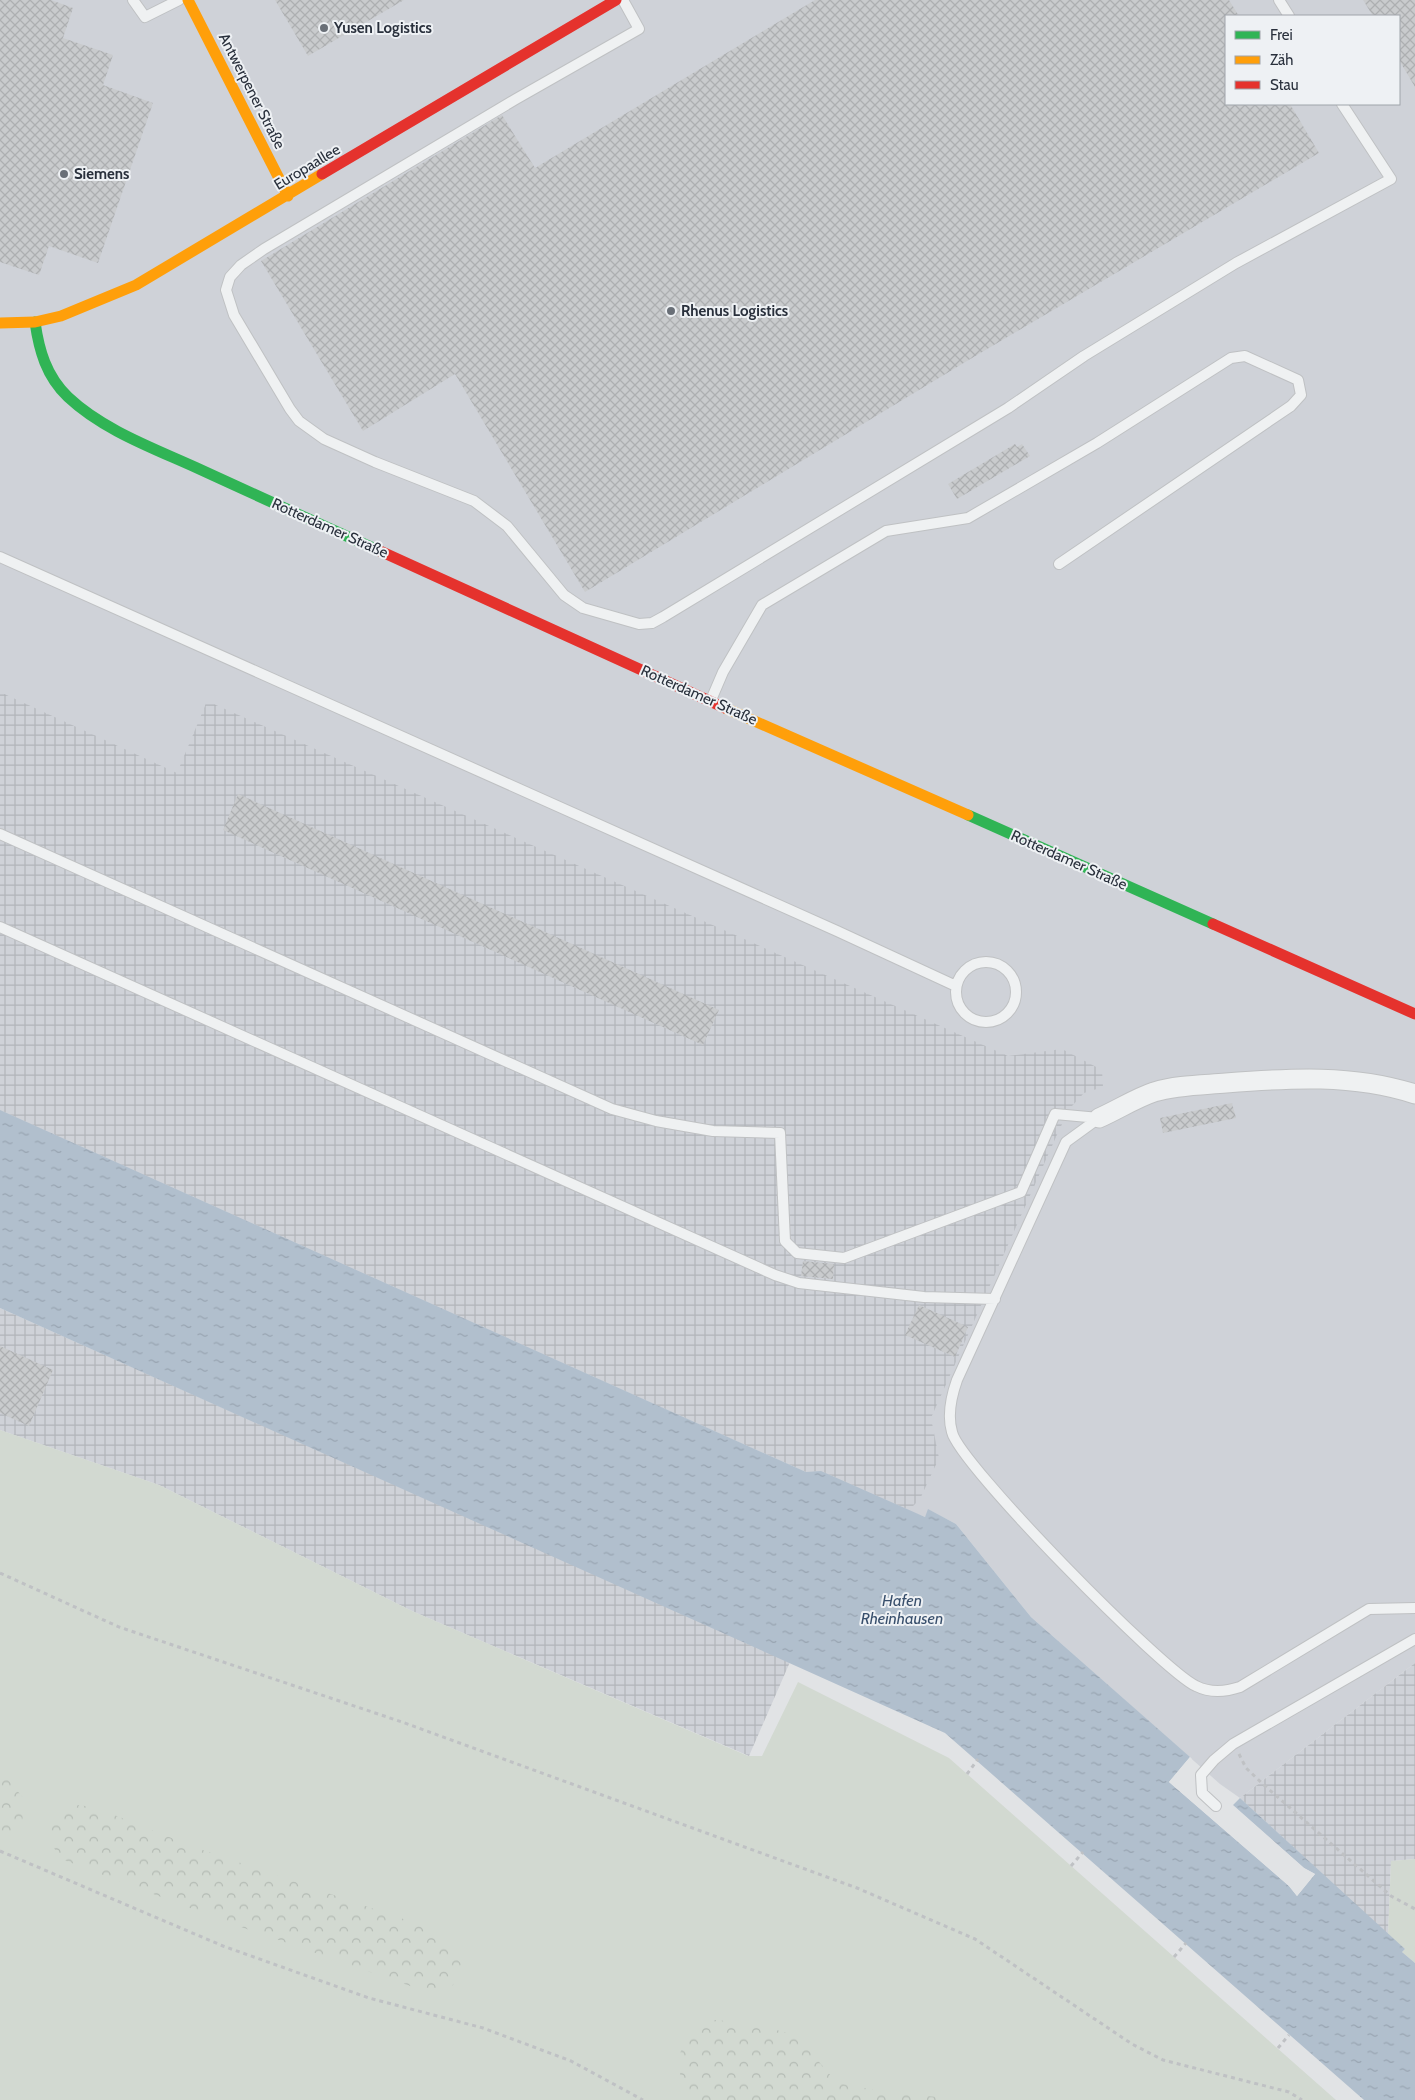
<svg xmlns="http://www.w3.org/2000/svg" width="1415" height="2100" font-family="Cabin,sans-serif">
<defs>
<pattern id="industrial-grid" width="8" height="8" patternUnits="userSpaceOnUse" patternTransform="scale(1.25)"><rect width="8" height="8" fill="#cfd2d8"/><path d="M0 4h8M4 0v8" fill="none" stroke="#b2b5ba"/></pattern>
<pattern id="forest-crowns" width="20" height="18" patternUnits="userSpaceOnUse" patternTransform="scale(1.25)"><rect width="20" height="18" fill="#d2d9d1"/><path d="M2 6a3 3 0 1 1 6 0M12 15a3 3 0 1 1 6 0" fill="none" stroke="#b4bbb4"/></pattern>
<pattern id="water-ripples" width="26" height="14" patternUnits="userSpaceOnUse" patternTransform="scale(1.25)"><rect width="26" height="14" fill="#b1bfcd"/><path d="M2 4q2-2 4 0t4 0M15 11q2-2 4 0t4 0" fill="none" stroke="#98a4b1"/></pattern>
<pattern id="building-cross-hatch" width="8" height="8" patternUnits="userSpaceOnUse" patternTransform="scale(1.25)"><rect width="8" height="8" fill="#c9cbcd"/><path d="M0 0l8 8M0 8l8-8" fill="none" stroke="#adafb1"/></pattern>
</defs>
<rect width="100%" height="100%" fill="#e1e3e5"/>
<path fill="#cfd2d8" fill-rule="evenodd" d="M0,0H1415V1663L1240,1798L1220,1784L1031,1617L956,1524L929,1510L925,1517L806,1472L0,1112ZM1226,16H1399V104H1226Z"/>
<path fill="url(#industrial-grid)" d="M0,692L177,773L207,701L1008,1056L1062,1049L1102,1070L1103,1087L1084,1093L1072,1106L1060,1128L931,1418L939,1458L920,1499L909,1510L821,1471L806,1472L0,1110Z
M0,1308L790,1662L749,1756L412,1611L159,1485L0,1430Z
M1415,1663V1859L1391,1861L1388,1935L1240,1798Z"/>
<path fill="#d2d9d1" d="M0,1430L159,1485L412,1611L748,1756H762L798,1682L949,1758L1336,2100H0Z
M1415,1859V1963L1402,1952L1405,1949L1388,1935L1391,1861Z"/>
<path fill="url(#forest-crowns)" d="M0,1770L24,1799L22,1825L5,1841L0,1842Z
M79,1805L97,1808L194,1847L418,1924L445,1941L461,1964L453,1985L436,1995L227,1922L61,1859L47,1837L50,1822L62,1808Z
M715,2020L756,2024L797,2036L837,2083L887,2092L938,2097L941,2100H689L686,2098L677,2061L688,2033Z"/>
<path fill="url(#water-ripples)" d="M0,1110L806,1472L821,1471L925,1517L928,1509L956,1524L1031,1617L1190,1757L1169,1782L1289,1886L1297,1896L1315,1874L1304,1868L1233,1805L1240,1798L1405,1949L1402,1952L1415,1963V2100H1364L945,1733L0,1308Z"/>
<path fill="#e1e3e5" d="M1190,1757L1192,1759L1172,1782L1220,1821L1297,1892L1311,1875L1231,1807V1804L1304,1868L1315,1874L1297,1896L1289,1886L1169,1782Z"/>
<path fill="url(#building-cross-hatch)" d="M0,0H51L73,8L63,38L113,55L103,85L153,103L98,263L49,246L39,275L0,262Z
M275,0H404L308,56Z
M815,0H1229L1239,16H1226V104H1290L1319,153L967,361L585,592L455,374L363,431L261,261L502,115L535,168Z
M1363,0H1415V87L1399,60V16H1373Z
M1015,444L1017,447L1022,444L1030,456L957,499L948,484Z
M238,794L719,1010L703,1045L223,830Z
M1232,1103L1236,1118L1163,1133L1160,1118Z
M803,1261L834,1264L833,1279L801,1276Z
M919,1305L968,1327L955,1357L905,1335Z
M0,1346L53,1370L29,1426L0,1413Z"/>
<g fill="none" stroke-linecap="round" stroke-linejoin="round">
<g stroke="#bfc1c3" stroke-width="12">
<path id="lane" d="M133,0L145,17L179,0
M623,0L639,29L516,99L264,249L241,265L230,277L226,290L234,315L290,409L299,421L324,439L375,462L474,501L507,526L564,595L583,608L639,624L652,623L663,617L1008,408L1084,356L1236,263L1391,179L1342,104
M1279,0L1289,16
M0,557L837,931L956,986
M711,700L723,672L762,605L886,531L968,518L1097,443L1231,358L1245,356L1298,380L1301,395L1291,406L1059,564
M0,834L612,1109L656,1121L713,1131L780,1133L785,1241L797,1253L844,1258L1021,1192L1055,1114L1099,1118
M0,927L775,1275L799,1283L924,1297L995,1299
M956 992a30 30 0 1 1 60 0a30 30 0 1 1-60 0Z
M1099,1118L1066,1142L957,1380C951,1397 947,1415 952,1432C959,1464 1163,1671 1196,1686C1210,1693 1225,1692 1240,1687L1369,1609L1415,1608
M1216,1806L1202,1793L1201,1775L1214,1760L1233,1744L1415,1639"/>
</g>
<g stroke="#bfc1c3" stroke-width="21">
<path id="street" d="M1099,1118C1117,1110 1136,1098 1154,1092C1177,1085 1202,1085 1226,1083C1290,1078 1353,1074 1415,1094"/>
</g>
<path stroke="#bfc1c4" stroke-width="3" stroke-dasharray="4 4" stroke-linecap="butt" d="M0,1573L119,1627L402,1722L857,1888L975,1939L1132,2044L1163,2060L1289,2092L1302,2100
M1239,1754L1246,1768L1265,1786L1391,1896L1415,1909
M967,1774L978,1759
M0,1851L223,1946L369,1998L483,2028L571,2061L643,2100
M1071,1866L1083,1852
M1174,1957L1186,1943
M1278,2048L1289,2035"/>
<use href="#lane" stroke="#eff1f2" stroke-width="10"/>
<use href="#street" stroke="#eff1f2" stroke-width="19"/>
<path stroke="#30b455" stroke-width="11" d="M35,322C39,350 46,376 68,397C103,430 153,448 197,468C258,496 319,524 380,551
M968,815L1213,924"/>
<path stroke="#ff9f0a" stroke-width="11" d="M188,0L288,196
M0,323L35,322L61,316L136,285L322,174
M725,708L968,815"/>
<path stroke="#e5322d" stroke-width="11" d="M322,174L616,0
M380,551L725,708
M1213,924L1415,1014"/>
</g>
<g fill="#696f77" stroke="#eef1f4" stroke-width="2">
<circle cx="324" cy="28" r="5"/>
<circle cx="64" cy="174" r="5"/>
<circle cx="671" cy="311" r="5"/>
</g>
<g text-anchor="middle" stroke-width="4" stroke-linejoin="round" paint-order="stroke">
<g font-size="15" font-weight="bold" fill="#29303c" stroke="#eef1f4" text-anchor="start">
<text x="334" y="33">Yusen Logistics</text>
<text x="74" y="179">Siemens</text>
<text x="681" y="316">Rhenus Logistics</text>
</g>
<g font-size="15" fill="#29303c" stroke="#eef1f4">
<text transform="translate(252 91) rotate(63)" y="5">Antwerpener Straße</text>
<text transform="translate(307 167) rotate(-31)" y="5">Europaallee</text>
<text transform="translate(330 528) rotate(24)" y="5">Rotterdamer Straße</text>
<text transform="translate(699 695) rotate(24)" y="5">Rotterdamer Straße</text>
<text transform="translate(1069 860) rotate(24)" y="5">Rotterdamer Straße</text>
</g>
<g font-size="16" font-style="italic" fill="#384f6c" stroke="#eef1f4">
<text x="902" y="1606">Hafen<tspan x="902" dy="18">Rheinhausen</tspan></text>
</g>
</g>
<rect x="1225" y="15" width="175" height="90" fill="#eef1f4" stroke="#9fa4aa"/>
<rect x="1235" y="31" width="25" height="8" fill="#30b455" stroke="#9fa4aa"/>
<text x="1270" y="40" font-size="15" fill="#29303c">Frei</text>
<rect x="1235" y="56" width="25" height="8" fill="#ff9f0a" stroke="#9fa4aa"/>
<text x="1270" y="65" font-size="15" fill="#29303c">Zäh</text>
<rect x="1235" y="81" width="25" height="8" fill="#e5322d" stroke="#9fa4aa"/>
<text x="1270" y="90" font-size="15" fill="#29303c">Stau</text>
</svg>
